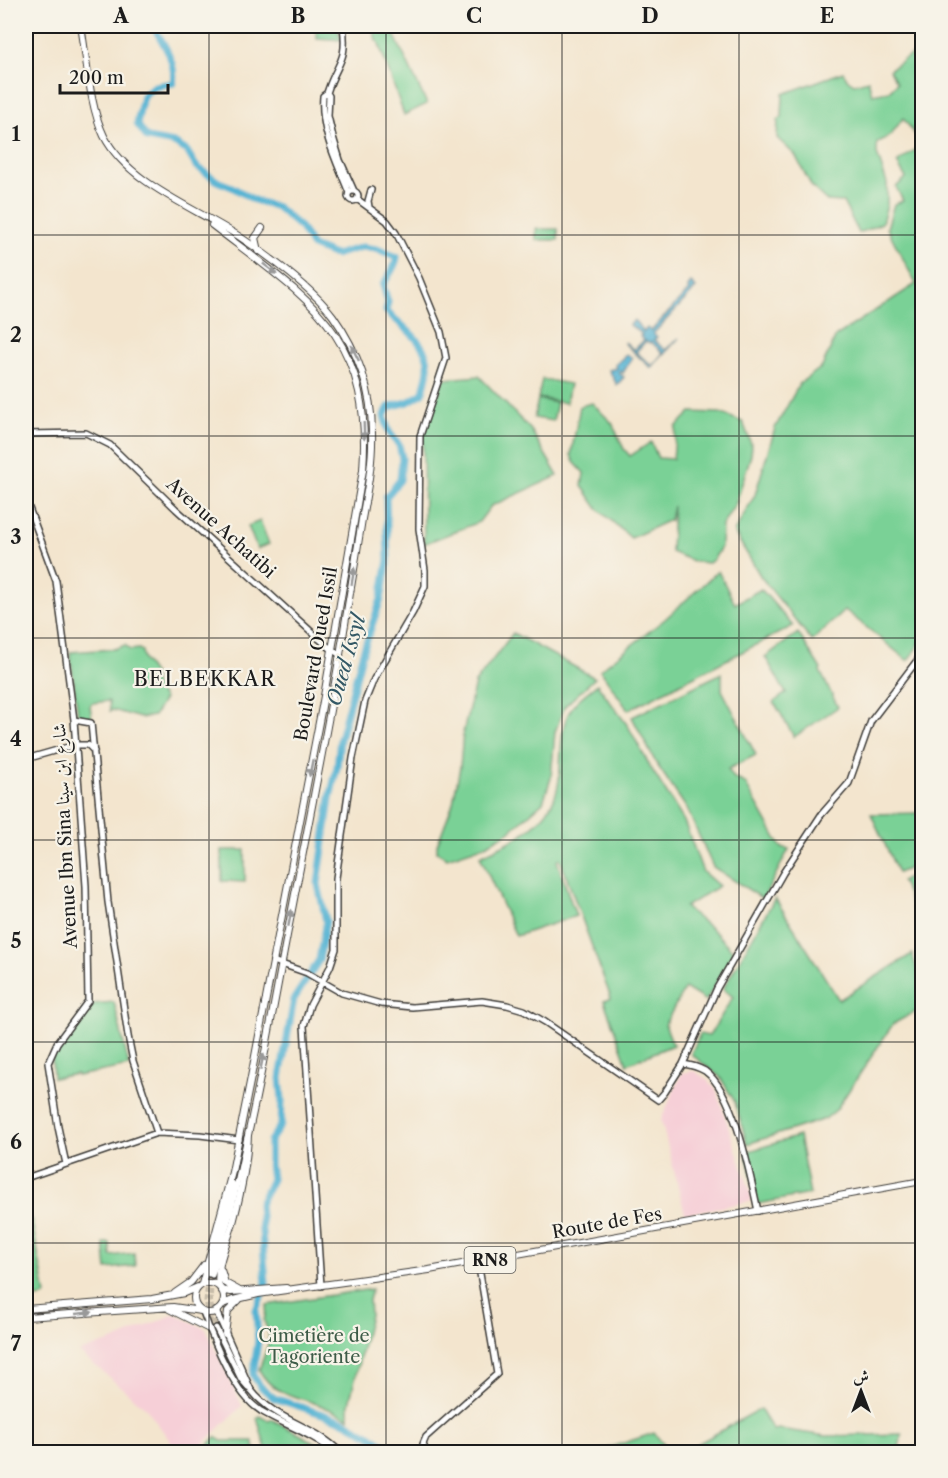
<svg xmlns="http://www.w3.org/2000/svg" width="948" height="1478" font-family="'Libre Caslon Text',Amiri,serif">
<rect width="100%" height="100%" fill="#f7f3e8"/>
<filter id="ink" filterUnits="userSpaceOnUse"><feTurbulence type="fractalNoise" baseFrequency=".0167" numOctaves="2"/><feDisplacementMap in="SourceGraphic" scale="12" xChannelSelector="R" yChannelSelector="G"/><feConvolveMatrix kernelMatrix="1 2 1 2 8 2 1 2 1" color-interpolation-filters="sRGB"/></filter>
<filter id="wash" filterUnits="userSpaceOnUse"><feTurbulence type="fractalNoise" baseFrequency=".008" numOctaves="4" result="noise"/><feDisplacementMap in="SourceGraphic" scale="24" xChannelSelector="R" yChannelSelector="G"/><feGaussianBlur stdDeviation="1.35" result="paint"/><feColorMatrix in="noise" values="0 0 0 0 0 0 0 0 0 0 0 0 0 0 0 0 0 1.4 0 .05"/><feComposite in="paint" operator="in"/></filter>
<g filter="url(#wash)">
<rect width="100%" height="100%" fill="#f3e5ce"/>
<path fill="#f6cfd7" d="M694,1071L705,1078L716,1090L751,1194V1201L685,1214L661,1120L682,1073Z
M175,1314L206,1329L242,1406L195,1452H178L147,1409L79,1352L112,1341Z"/>
<path fill="#7ad196" stroke="#4b7659" stroke-width="1.5" d="M315,26H337L341,40L317,38Z
M373,26H390L427,104L404,115L378,41H376Z
M922,47V144L903,118L891,135L877,143V154L887,183V205L882,223L859,233L843,202L827,201L812,187L795,155L777,138L778,120L782,117L783,94L843,72L848,80L854,84L868,80L872,94L889,91L897,83L889,70Z
M922,145V640L908,661L845,610L812,641L761,577L734,532L755,495L775,428L800,383L822,367L836,336L916,284L887,228L894,204L903,201L896,187L906,178L897,163Z
M536,229H558V240H536Z
M479,376L531,430L558,476L491,506L479,522L424,544L423,433L444,379Z
M542,379L570,384L566,403L538,398Z
M538,399L557,403L553,421L534,418Z
M592,403L612,423L624,449L630,456L651,442L658,458L673,459L676,427L691,412L720,413L743,422L752,446L751,455L736,503L722,525L721,547L714,559L709,563L695,562L671,552L673,506L670,520L631,538L598,509L582,486L584,473L574,462L571,455L580,406Z
M260,521L269,544L257,549L248,526Z
M718,571L735,604L761,589L793,626L628,710L600,670L665,619Z
M513,633L595,678L565,706L555,732L551,778L543,802L509,832L486,845L447,858L437,852V845L453,803L460,767L463,733L475,683Z
M798,633L821,669L820,671L838,707L794,737L774,702L786,693C778,681 773,669 765,657Z
M125,645L130,650L139,649L142,651L143,659L154,675V684L164,699L154,716L140,718L113,710L110,711L109,701L92,703L90,706L92,719L78,716L70,652L114,649Z
M722,673V690L756,755L728,769L734,778L745,783L781,847L789,849L763,899L713,867L687,809L656,763L632,717Z
M597,684L628,726L651,768L684,821L703,872L719,886L685,907L714,931L734,952L706,1001L685,988L665,1024L673,1045L627,1064L604,1001L611,998L560,859L557,861L576,916L516,936L480,856C507,844 540,829 553,801C567,772 553,733 573,706C579,697 590,691 597,684Z
M922,813V863L898,873L871,814Z
M222,850H245V882L222,881Z
M922,872V940L908,894L901,881Z
M775,898L839,1000L912,954L922,985V1008L893,1024L836,1110L825,1119L747,1144L735,1102L720,1077L691,1054L700,1034L709,1036L733,997L723,989Z
M114,1002L129,1066L77,1076V1074L53,1078L52,1056L87,1010L93,1004Z
M799,1136L810,1194L758,1204L746,1152Z
M26,1214V1218L31,1217L46,1295L44,1297L26,1299Z
M104,1243H110L111,1256L134,1253L135,1266L107,1269Z
M372,1289L369,1300L370,1315L349,1404V1418C337,1413 326,1407 314,1403C290,1394 273,1394 259,1370L268,1345L269,1334L264,1321L267,1305Z
M760,1409L773,1430L779,1429L826,1436L902,1434L898,1452H683Z
M260,1416L269,1421L271,1419L316,1443L330,1452H267L257,1418Z
M654,1433L670,1452H596Z
M216,1437L221,1441H253L256,1452H202Z"/>
<path fill="#55b3d3" stroke="#386878" stroke-width="1.5" fill-rule="evenodd" d="M691,283L696,288L653,334L657,337L654,340L665,350L679,338L651,368L624,343L625,342L634,350L644,340L640,336L642,334L630,325L634,320L644,332L647,328L651,331L689,290L687,288ZM646,341L649,343L651,342L663,353L652,366L636,352Z
M627,354L632,358L623,373L621,371L619,373L624,377L617,385L609,370L617,368L615,365Z"/>
<g fill="none" stroke-linecap="round" stroke-linejoin="round">
<path stroke="#55b3d3" stroke-width="7" d="M153,26C163,42 177,63 173,83L155,86L143,96L137,124L147,138L174,143L187,151L196,166L219,182L232,187L254,200L277,207L301,228L312,246L335,255L362,247L377,249L397,257C396,267 388,276 383,285L388,302L386,311C401,325 428,343 428,365C429,374 424,384 423,393L408,402L389,407L384,416L389,432L399,445L402,458L400,480L386,497L388,560L381,599L362,655L340,739L337,767L330,798L318,884L326,921L319,960L294,999L280,1078L282,1100L281,1125L270,1141V1165L272,1179L260,1204L266,1284L256,1310L258,1341L253,1375L260,1386L274,1398L346,1422L379,1441L393,1452"/>
</g>
</g>
<g filter="url(#ink)">
<g fill="none" stroke-linecap="round" stroke-linejoin="round">
<path stroke="#c8bdaa" stroke-width="5" stroke-dasharray="5 2.5" stroke-linecap="butt" d="M209,1274L206,1301L212,1328
M212,1275L210,1301L216,1328"/>
<g stroke="#3c3a37" stroke-width="8">
<path id="secondary" d="M343,26C348,63 337,61 327,93L323,96C320,131 337,162 349,193
M327,93L329,96L328,116L333,137L340,160L354,191
M348 196a5 5 0 1 1 10 0a5 5 0 1 1-10 0Z
M369,207L368,201L371,190
M26,434L86,433L110,445L176,509L326,645L340,655
M26,500L56,581L74,720L86,886L88,1001L57,1043L48,1063L58,1127L66,1164
M74,720L91,723L108,902L128,1036L133,1061L157,1133
M26,759L75,745H88L94,751
M273,961L307,973L342,993L381,1004L412,1007L482,1001L507,1005L524,1010L545,1022L658,1100L665,1092L683,1064L717,988L783,873L821,815L849,783L871,721L922,654
M683,1064C690,1065 698,1067 705,1071C735,1093 750,1175 758,1211
M26,1178L157,1133L200,1135L239,1140
M209,1274L224,1220L232,1183
M212,1275L231,1211L247,1137
M321,1286L304,1026L310,1005L330,967L336,949V878L353,758L365,701L374,679L413,612L425,586V570L419,529L420,436L446,358L441,332L419,278L396,233L387,221L357,199
M216,1311L251,1390C275,1421 316,1426 340,1452
M203,1312C214,1342 234,1394 261,1411C285,1425 313,1434 334,1452
M216,1328L241,1379L248,1387
M426,1452L423,1444L426,1437L497,1374L478,1262"/>
</g>
<g stroke="#3c3a37" stroke-width="8">
<path id="primary" d="M81,26C87,59 89,105 104,136C129,185 199,209 243,239C271,258 313,289 333,316C358,351 372,389 372,433C373,462 367,491 362,519C356,559 349,598 343,637C327,732 308,826 290,920C276,992 264,1064 248,1135C247,1163 241,1192 234,1219C229,1240 215,1264 219,1287
M258,251L255,238L262,228
M221,1270L225,1283L238,1290
M194 1298a15 15 0 1 1 30 0a15 15 0 1 1-30 0Z
M202,1284L232,1172L251,1077L324,696L363,470C373,333 309,300 212,225
M221,1290L231,1292L286,1288
M175,1293L191,1282L204,1265
M223,1304L233,1300L258,1294L429,1270L922,1181
M26,1309L152,1299L184,1293L198,1287
M169,1309L209,1329
M26,1317L173,1307L201,1311
M225,1334L228,1311L239,1300"/>
</g>
<use href="#secondary" stroke="#fff" stroke-width="5"/>
<use href="#primary" stroke="#fff" stroke-width="6"/>
</g>
<defs><path id="oneway-solid" d="M-6-.8H1V-3.2L6.5 0L1 3.2V.8H-6Z" transform="scale(1.5)"/></defs>
<g fill="#999">
<use href="#oneway-solid" transform="translate(270 269) rotate(38)"/>
<use href="#oneway-solid" transform="translate(355 353) rotate(-116)"/>
<use href="#oneway-solid" transform="translate(364 431) rotate(88)"/>
<use href="#oneway-solid" transform="translate(353 576) rotate(-81)"/>
<use href="#oneway-solid" transform="translate(311 768) rotate(101)"/>
<use href="#oneway-solid" transform="translate(290 918) rotate(-79)"/>
<use href="#oneway-solid" transform="translate(262 1062) rotate(-79)"/>
<use href="#oneway-solid" transform="translate(84 1313) rotate(-6)"/>
</g>
</g>
<path fill="none" stroke="#1c1c1c" stroke-width="1.5" stroke-opacity="0.55" d="M209,26V1452M386,26V1452M562,26V1452M739,26V1452M26,235H922M26,436H922M26,638H922M26,840H922M26,1042H922M26,1243H922"/>
<g text-anchor="middle" stroke-width="4.5" stroke-linejoin="round" paint-order="stroke">
<rect fill="#f7f3e8" stroke="#5e5c59" stroke-width="1.5" x="464.5" y="1247" width="51" height="26" rx="4.5"/>
<g font-size="16" font-weight="bold" fill="#1c1c1c">
<text x="490" y="1266">RN8</text>
</g>
<g font-size="18" fill="#1c1c1c" stroke="#f7f3e8">
<text transform="translate(221 528) rotate(42)" y="6">Avenue Achatibi</text>
<text transform="translate(316 654) rotate(-80)" y="6">Boulevard Oued Issil</text>
<text transform="translate(65 836) rotate(-93)" y="6">Avenue Ibn Sina شارع ابن سينا</text>
<text transform="translate(607 1223) rotate(-10)" y="6">Route de Fes</text>
</g>
<g font-size="18" fill="#3d5b47" stroke="#f7f3e8">
<text x="314" y="1342">Cimetière de<tspan x="314" dy="21">Tagoriente</tspan></text>
</g>
<g font-size="20" font-style="italic" fill="#335865" stroke="#f7f3e8">
<text transform="translate(346 660) rotate(-74)" y="7">Oued Issyl</text>
</g>
<g font-size="20" letter-spacing="1.5" fill="#1c1c1c" stroke="#f7f3e8">
<text x="205" y="686">BELBEKKAR</text>
</g>
</g>
<rect width="948" height="1478" fill="none" stroke="#f7f3e8" stroke-width="66"/>
<g transform="translate(861 1391)" stroke="#f7f3e8" stroke-width="4.5" paint-order="stroke">
<path d="M0-4.5L10 22L0 15L-10 22Z" fill="#1c1c1c"/>
<text y="-9" font-size="16" font-weight="bold" text-anchor="middle" fill="#1c1c1c">ش</text>
</g>
<path d="M60 84v9h108v-9" fill="none" stroke="#1c1c1c" stroke-width="3"/>
<text x="69" y="84" font-size="18" fill="#1c1c1c" stroke="#f7f3e8" stroke-width="4.5" paint-order="stroke">200 m</text>
<rect x="33" y="33" width="882" height="1412" fill="none" stroke="#1c1c1c" stroke-width="2"/>
<g font-size="20" text-anchor="middle" font-weight="bold" fill="#1c1c1c">
<text x="121" y="23">A</text>
<text x="298" y="23">B</text>
<text x="474" y="23">C</text>
<text x="650" y="23">D</text>
<text x="827" y="23">E</text>
<text x="16" y="141">1</text>
<text x="16" y="342">2</text>
<text x="16" y="544">3</text>
<text x="16" y="746">4</text>
<text x="16" y="948">5</text>
<text x="16" y="1149">6</text>
<text x="16" y="1351">7</text>
</g>
</svg>
